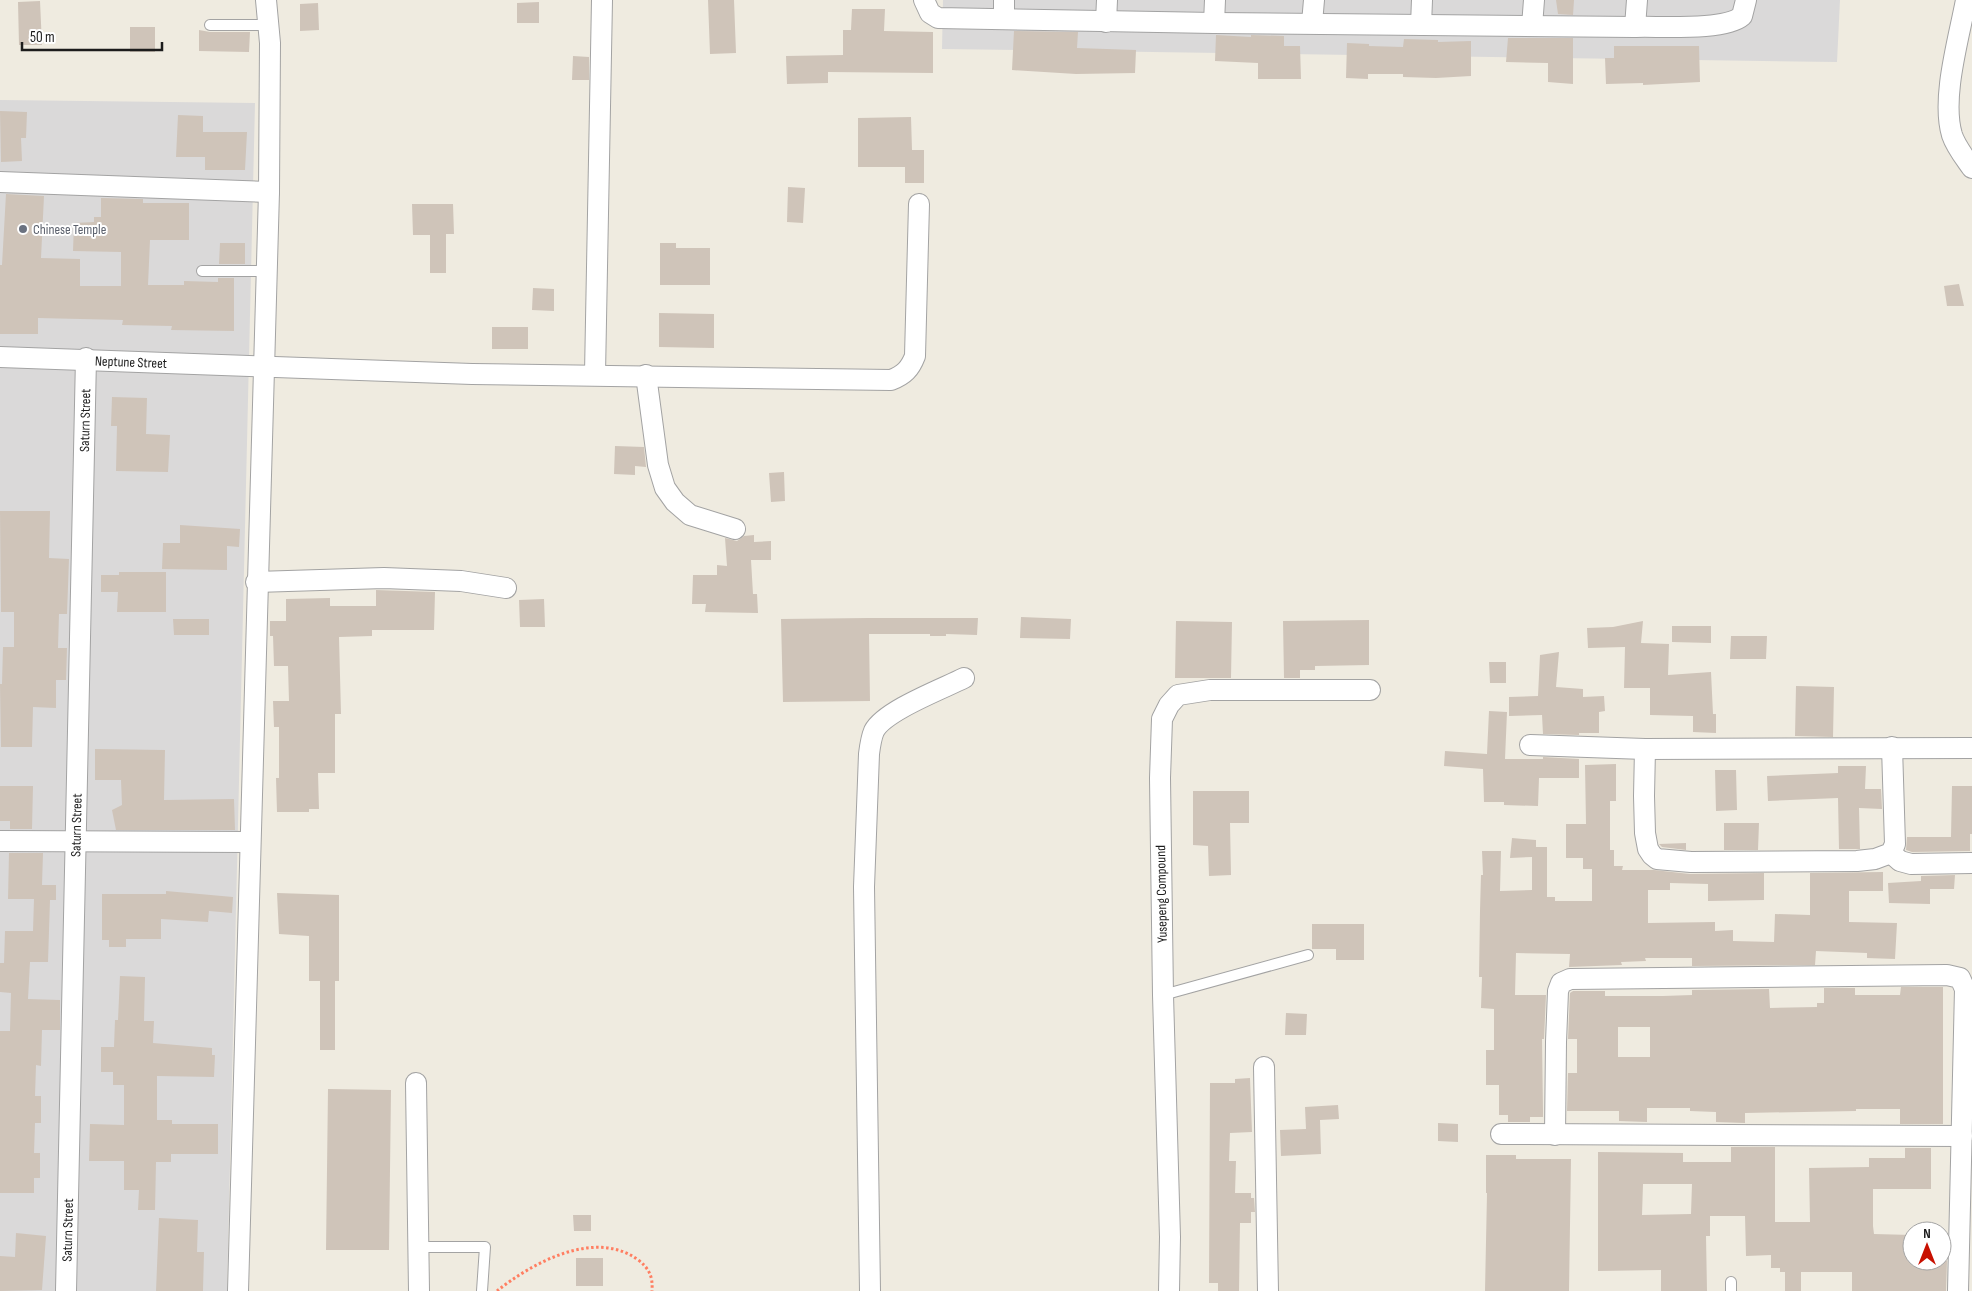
<svg xmlns="http://www.w3.org/2000/svg" width="1972" height="1291" font-family="'Sofia Sans Condensed',sans-serif">
<rect width="100%" height="100%" fill="#efebe0"/>
<path fill="#dad9d9" d="M943,0H1840L1837,62L942,49Z
M0,100L255,103L227,1291H0Z"/>
<path fill="#cfc4b9" fill-rule="evenodd" d="M708,0H734L736,53L710,54Z
M1556,0H1574L1573,15L1558,14Z
M40,1L42,45H19L18,2Z
M539,2V23H517V3Z
M318,3L319,30L300,31V4Z
M852,9H885L884,31L933,32V73L828,72V83L787,84L786,56L843,55V30H851Z
M130,27H155V52H130Z
M199,30L210,32H250L249,52L199,51Z
M1014,31L1078,32L1077,48L1136,50L1135,73L1076,74L1012,70Z
M1216,35L1251,37V35L1284,36V46H1300L1301,79H1258V63L1215,61Z
M1508,38H1573V84L1548,82V63L1506,62Z
M1404,39L1438,40V42L1471,41V76L1436,78L1403,77V74H1368V79L1346,78L1347,43L1369,44V46L1403,47Z
M1614,46H1699L1700,82L1643,85V83L1606,84L1605,58H1614Z
M573,56L589,57V80H572Z
M0,111L27,112L26,138H21L22,161L1,162Z
M178,115L203,116V132H247L245,170H205V157H176Z
M911,117L912,150H924V183H905V167H858V118Z
M788,187L805,188L803,223L787,222Z
M6,194L44,196L41,258L80,259V286H121V252L73,251L74,223L94,222V217H101V198L143,199V203H189V240H150L148,285H184V281L218,282V278H234V331L171,330L172,326L122,325L123,320L38,318V334H0V265H2Z
M412,204H453L454,234H446V273H430V235H413Z
M220,243H245V264H219Z
M660,243H676V248H710V285H660Z
M1959,284L1964,306H1947L1944,286Z
M533,288L554,289V311L532,310Z
M659,313L714,314V348L659,347Z
M492,327H528V349H492Z
M112,397L147,398L146,434L170,435L168,472L116,471L117,426H111Z
M615,446L644,447L646,467L635,466V475L614,474Z
M784,472L785,501L771,502L769,473Z
M0,511H50L49,558L69,559L67,614H59L58,648H67L66,680H56V708L33,707L32,747H1L0,684H2L3,647H14V612H1Z
M180,525L240,529L239,547L227,546V570L162,569L163,543H180Z
M754,535V542L771,541V560H751L753,594H757L758,613L705,612L706,604H692L693,575H717V565L727,566L725,538L737,541L744,536Z
M119,572H166V612H117L118,592H101V575H119Z
M376,590L435,592L434,630H372V636L339,637L341,714H335V773H318L319,809H309V812H277L276,778H279V727H274L273,701H289L288,666H274L273,636H270V621H286V599L330,598V606H376Z
M544,599L545,627H520L519,600Z
M1021,617L1071,619L1070,639L1020,638Z
M868,618H978L977,635L946,634V636H930V634H869L870,701L783,702L781,619Z
M173,619H209V635H174Z
M1369,620V665L1315,666V670H1300V678H1284L1283,621Z
M1176,621L1232,622L1231,678H1175Z
M1643,621L1641,643L1669,644L1668,675L1711,672L1713,714H1716V733L1693,732V716L1650,715V688H1624L1625,647L1588,648L1587,628L1613,627Z
M1672,626H1711V643L1672,642Z
M1731,636H1767L1766,659H1730Z
M1559,652L1556,687L1583,689V697L1604,696L1605,711L1599,712V733H1579V735L1543,734L1542,715L1509,716V697L1538,696L1540,655Z
M1489,662H1506V683H1490Z
M1796,686L1834,687L1833,737L1795,736Z
M1489,711L1507,712L1505,759H1543V757L1579,759V778H1539L1538,806L1504,805V802H1484L1483,769L1444,766L1445,751L1487,754Z
M95,749L165,750L164,800L234,799L235,830H116L112,810L122,805L121,780H95Z
M1616,764V801H1610V850H1614V866H1623L1622,870H1654L1690,874L1764,873V900L1708,901V884L1670,883V890H1648V923L1715,922V931L1733,930V941L1774,942L1775,914L1810,915V873L1883,872V891H1849V922L1897,923L1895,959L1867,958V953L1816,951L1815,965L1692,966V958H1645L1646,961L1621,962L1622,965L1569,967L1570,954L1516,953L1515,995H1546L1544,1039H1542L1543,1111V1117H1530V1122H1508V1115H1499V1085H1486V1050H1494V1009L1481,1008L1482,977H1479L1480,911L1481,875H1483L1482,851H1501L1500,891L1532,890V857L1510,858L1512,838L1536,840V847H1547V897H1555V901H1592V869H1583V858H1566V824H1586L1585,765Z
M1838,766H1866L1865,789H1881L1882,809L1859,808L1860,849H1839L1838,798L1768,801L1767,776L1838,773Z
M1715,770H1736L1737,810L1716,811Z
M0,786H33L32,829H10V821H0Z
M1952,786H1972V834H1970V851L1912,852L1906,850L1907,837H1951Z
M1193,791H1249V823H1230L1231,875L1209,876L1208,846L1193,845Z
M1724,823H1759L1758,850H1724Z
M1686,843V850L1662,847L1659,844Z
M9,853H43L42,885H56V900H50L48,962H30L28,999L60,1000V1030H42L41,1066L36,1065L35,1096H41V1123H35L34,1153H40V1178H34V1193H0V1031H10L11,993L0,992V963H4L5,931H33L34,899H8Z
M1955,875L1954,889H1930V904L1889,903L1888,883L1921,881V876Z
M166,891L233,897L232,913L209,911L208,922L161,919V939H126V947H109V940H102V894H166Z
M277,893L339,895V981H335V1050H320V981H309V936L279,934Z
M1312,924H1364V960H1336V949H1312Z
M120,976L145,977L144,1021H154L153,1043L212,1048V1055H215L214,1077L157,1076V1120H172V1124H218V1154H171V1162H156L155,1210H138L139,1190H124V1161H89L90,1124L124,1125V1085H113V1072H101V1047H114L115,1020H118Z
M1901,987H1943V1124H1900V1109H1856V1111L1745,1113V1123L1716,1122V1112L1690,1111V1108H1647V1122L1619,1121V1111H1567L1568,1073H1577V1039H1568L1570,993L1573,991H1605V996H1663L1692,995V990L1769,989L1770,1008L1817,1007V1003H1824V988H1855V995H1900ZM1618,1027H1650V1057H1618Z
M1286,1013L1307,1014L1306,1035H1285Z
M1250,1078L1252,1132L1230,1133L1229,1161H1236L1235,1193H1251V1198H1254L1255,1212H1251V1223H1240L1239,1291H1218V1283H1209L1210,1083H1235V1079Z
M328,1089L391,1090L389,1250H326Z
M1338,1105L1339,1119L1320,1120L1321,1154L1281,1156L1280,1130L1306,1129L1305,1107Z
M1438,1123L1458,1124V1142L1438,1141Z
M1731,1147H1775V1222H1810L1809,1168L1869,1167V1158H1905V1148H1931V1189H1873V1226L1874,1234L1912,1235V1261H1947L1946,1291H1852V1272H1801V1291H1785V1272H1780V1268H1771V1255L1746,1256L1745,1216H1710V1236H1706L1707,1291H1661V1270L1598,1271V1152L1683,1153V1162H1731ZM1643,1184H1692L1691,1214L1642,1215Z
M1486,1155H1516V1159H1571L1569,1291H1485L1487,1193H1486Z
M573,1215H591V1231H574Z
M159,1218L198,1220L197,1252H204L203,1291H156Z
M16,1233L46,1236L42,1290L0,1291V1256L15,1257Z
M576,1258H603V1286H576Z"/>
<g fill="none" stroke-linecap="round" stroke-linejoin="round">
<g stroke="#a3a3a3" stroke-width="12">
<path id="lane" d="M210,25H268
M202,271H266
M1163,995L1308,955
M418,1247H485L482,1291
M1731,1291V1282"/>
</g>
<g stroke="#a3a3a3" stroke-width="22">
<g id="street">
<path d="M924,0L930,13L938,18L1214,23L1635,27C1659,26 1725,31 1742,16L1746,0"/>
<path d="M1966,0C1959,38 1941,98 1952,135C1956,147 1965,158 1972,168"/>
<path d="M1004,19V0"/>
<path d="M1106,22L1107,0"/>
<path d="M1214,23L1215,0"/>
<path d="M1312,23L1314,0"/>
<path d="M1421,25L1422,0"/>
<path d="M1532,26L1534,0"/>
<path d="M1635,27L1637,0"/>
<path d="M0,182L269,192"/>
<path id="s1" d="M0,357L472,374L891,380C904,375 910,369 915,356L919,204"/>
<path d="M595,374L602,0"/>
<path d="M646,375L658,465L665,488L675,502L690,515L735,529"/>
<path d="M256,582L384,578L461,581L506,588"/>
<path d="M1530,745L1645,749L1972,748"/>
<path d="M1645,749L1644,796L1645,833L1648,849L1652,855L1657,859L1691,862L1857,861L1875,859L1891,853L1895,844L1892,747"/>
<path d="M0,841L250,842"/>
<path d="M1891,853L1900,861L1911,864L1972,863"/>
<path d="M1264,1067L1268,1291"/>
<path d="M416,1083L419,1291"/>
<path d="M1501,1134L1962,1136"/>
<path d="M1555,1135L1556,1042L1558,991L1561,983L1570,979L1947,975L1960,978L1965,989L1958,1291"/>
<path id="s2" d="M66,1291L86,358"/>
<path d="M238,1291L269,192L270,43L266,0"/>
<path d="M870,1291L864,887L869,754C870,746 871,738 874,731C884,711 942,689 964,678"/>
<path d="M1169,1291L1170,1237L1163,995L1160,778L1162,719L1169,705L1178,695L1210,690H1370"/>
</g>
</g>
<path stroke="#ff7e61" stroke-width="3" stroke-dasharray="2.5 2.5" stroke-linecap="butt" d="M497,1291C532,1263 594,1229 637,1259C649,1268 653,1276 652,1291"/>
<use href="#lane" stroke="#fff" stroke-width="10"/>
<use href="#street" stroke="#fff" stroke-width="20"/>
</g>
<circle fill="#6b7280" stroke="#fff" stroke-width="2" cx="23" cy="229" r="5"/>
<g text-anchor="middle" stroke-width="4" stroke-linejoin="round" paint-order="stroke">
<g font-size="14" fill="#5b616d" stroke="#fff" text-anchor="start">
<text x="33" y="234">Chinese Temple</text>
</g>
<g font-size="14" fill="#1c1c1c" stroke="#fff">
<text dy="5" stroke="none"><textPath href="#s1" startOffset="131">Neptune Street</textPath></text>
<text dy="5" stroke="none"><textPath href="#s2" startOffset="871">Saturn Street</textPath></text>
<text dy="5" stroke="none"><textPath href="#s2" startOffset="466">Saturn Street</textPath></text>
<text transform="translate(1161 894) rotate(-91)" y="5">Yusepeng Compound</text>
<text dy="5" stroke="none"><textPath href="#s2" startOffset="61">Saturn Street</textPath></text>
</g>
</g>
<g transform="translate(1927 1246)"><circle r="24" fill="#ffffff" stroke="#a4a4a4"/>
<path d="M0-4L9 19L0 12L-9 19Z" fill="#c81000"/>
<text y="-8" font-size="14" font-weight="bold" text-anchor="middle" fill="#1c1c1c">N</text>
</g>
<path d="M22 42v8h140v-8" fill="none" stroke="#1c1c1c" stroke-width="2.5"/>
<text x="30" y="42" font-size="15" fill="#1c1c1c" stroke="#ffffff" stroke-width="4" paint-order="stroke">50 m</text>
</svg>
